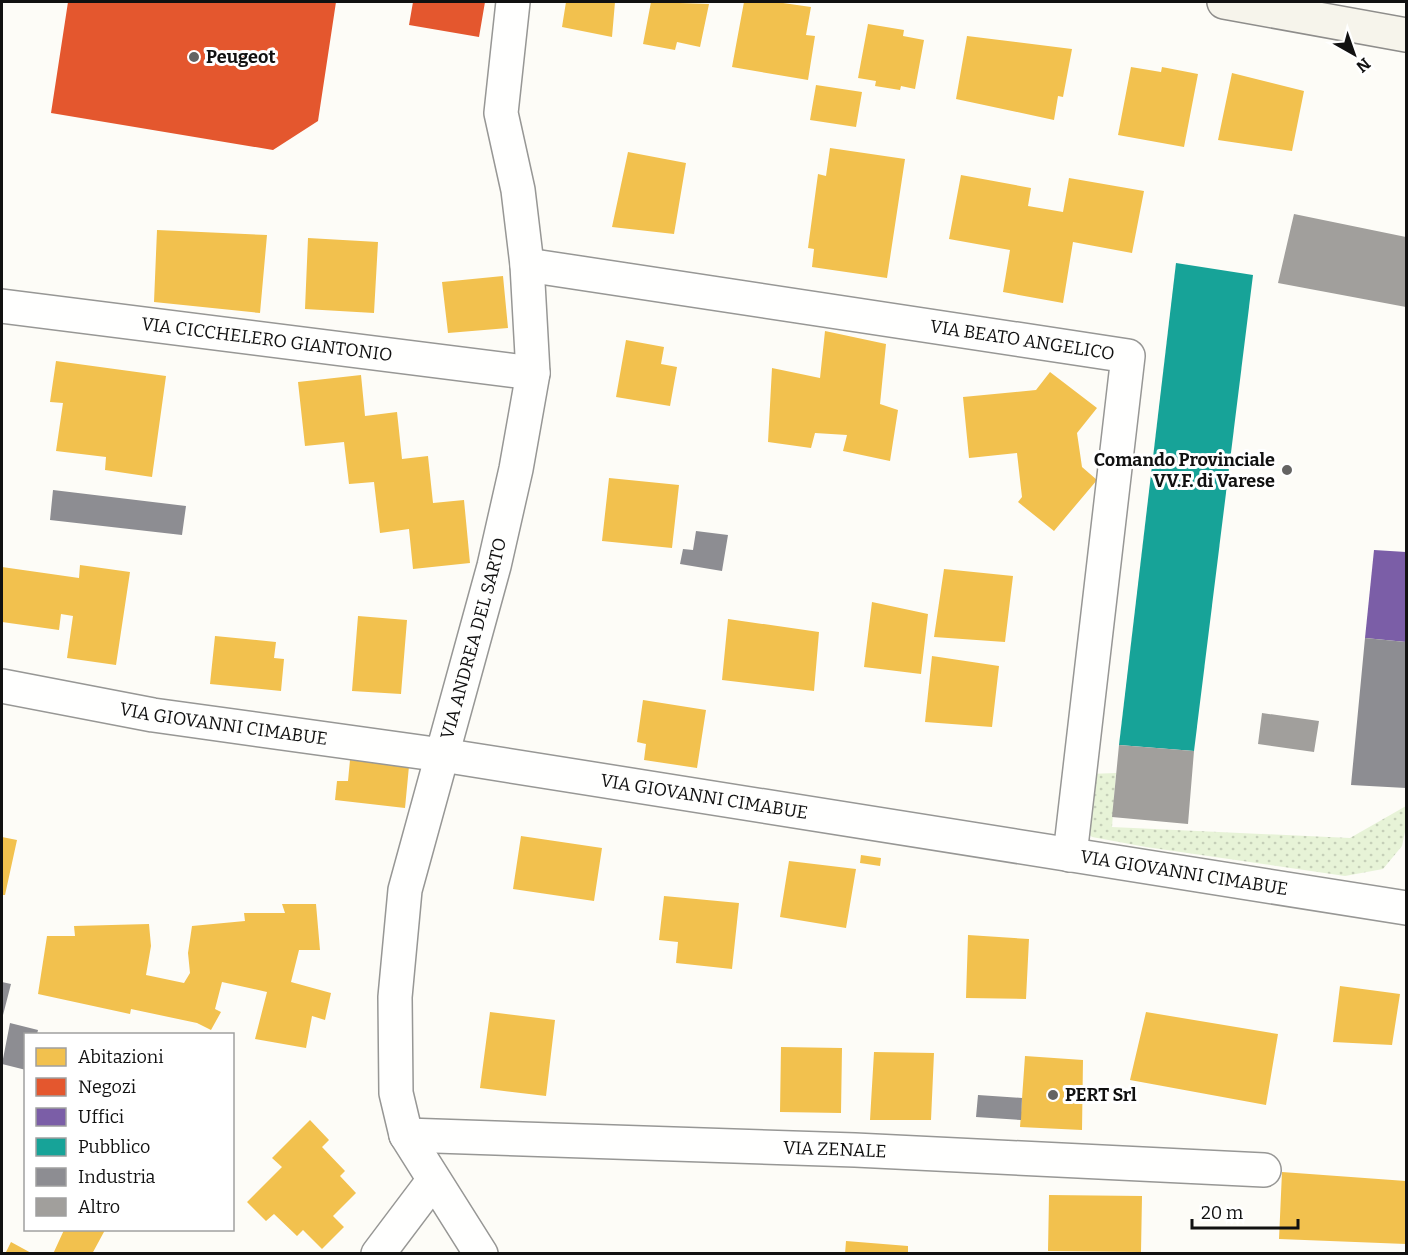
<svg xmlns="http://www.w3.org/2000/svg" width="1408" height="1255" font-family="Bitter,serif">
<defs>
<pattern id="grass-dots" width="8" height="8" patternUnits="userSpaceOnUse" patternTransform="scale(1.5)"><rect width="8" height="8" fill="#e7f3d7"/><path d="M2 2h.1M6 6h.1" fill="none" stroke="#c5cfb8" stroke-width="1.8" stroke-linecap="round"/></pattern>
</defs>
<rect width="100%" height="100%" fill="#fdfcf7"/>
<path fill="url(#grass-dots)" d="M1116,773L1112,827L1350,838L1406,806V827L1402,846L1383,869L1345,876L1146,847L1092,837L1083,829L1089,774Z"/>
<path fill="#f2c14e" d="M566,2H615L612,37L562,27Z
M651,2L709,4L700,47L677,42L675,50L643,44Z
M744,2H776L811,7L806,35L815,36L808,80L732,67Z
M868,24L904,30L903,36L924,40L915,89L901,86L900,90L875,86L876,81L858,78Z
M967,36L1072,49L1063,97L1058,96L1054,120L956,99Z
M1131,67L1161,72L1162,67L1198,74L1184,147L1118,135Z
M1232,73L1304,91L1292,151L1218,140Z
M816,85L862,92L856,127L810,120Z
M830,148L905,159L887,278L812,267L814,249L808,248L818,174L826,176Z
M628,152L686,163L674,234L612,227Z
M961,175L1031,188L1028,206L1063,212L1069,178L1144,191L1132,253L1073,242L1063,303L1003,292L1010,250L949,239Z
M157,230L267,235L260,313L154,302Z
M308,238L378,242L374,313L305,309Z
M503,276L508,328L448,333L442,282Z
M825,331L886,344L880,404L898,410L890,461L843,451L847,435L815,433L811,448L768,442L772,368L820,378Z
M626,340L664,347L661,364L677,367L670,406L616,397Z
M56,361L166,376L152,477L105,470L106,457L56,451L63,403L50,402Z
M1050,372L1097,408L1077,433L1082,467L1097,480L1054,531L1018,502L1022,497L1017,453L969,458L963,397L1036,390Z
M361,375L365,416L397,412L402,459L428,456L433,503L464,500L470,563L413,569L409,529L380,533L374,482L349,484L344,442L305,446L298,382Z
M609,478L679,485L672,548L602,541Z
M80,565L130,572L116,665L67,658L73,616L61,614L59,630L2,622V567L79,578Z
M944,569L1013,576L1005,642L934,637Z
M872,602L928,614L921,674L864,667Z
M358,616L407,620L401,694L352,691Z
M728,619L819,632L814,691L722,680Z
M215,636L276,642L274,658L284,659L281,691L210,684Z
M932,656L999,666L992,727L925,722Z
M643,700L706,710L697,768L644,760L646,744L637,742Z
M350,760L409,766L405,808L335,800L337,781H348Z
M521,836L602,848L594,901L513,889Z
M2,837L17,840L5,895H2Z
M861,855L881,858L880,866L860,863Z
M789,861L856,869L846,928L780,917Z
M664,896L739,903L732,969L676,963L678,942L659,940Z
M282,904H316L320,950H299L291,982L331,993L325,1020L312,1016L306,1048L255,1039L267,992L222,982L215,1009L221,1012L211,1030L197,1023L131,1009L130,1014L38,994L47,936H75L74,926L149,924L151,946L146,975L184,983L190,973L188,953L192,926L245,921L244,913H285Z
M968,935L1029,939L1026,999L966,998Z
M1340,986L1400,994L1392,1045L1333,1042Z
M490,1012L555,1020L546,1096L480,1088Z
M1146,1012L1278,1034L1266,1105L1130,1080Z
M781,1047L842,1048L841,1113L780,1112Z
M874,1052L934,1053L931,1120H870Z
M1025,1056L1083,1060L1082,1130L1020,1127Z
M310,1120L329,1140L322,1147L345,1171L340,1176L356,1193L333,1216L344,1227L322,1249L303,1230L297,1236L274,1214L266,1221L247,1202L282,1167L272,1158Z
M1282,1172L1406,1181V1244L1279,1239Z
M1049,1195L1142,1196L1141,1252L1048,1251Z
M64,1230H105L92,1254H53Z
M846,1241L908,1246V1254H845Z
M11,1242L33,1254H5Z"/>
<path fill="#e4572e" d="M68,2H336L318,121L273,150L51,113Z
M413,2H485L479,37L409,25Z"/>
<path fill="#7b5ea7" d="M1374,550L1406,552V642L1365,638Z"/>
<path fill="#17a398" d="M1176,263L1253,275L1194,751L1119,745Z"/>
<path fill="#8d8d92" d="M53,490L186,506L182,535L50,520Z
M696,531L728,535L722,571L680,564L683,549L693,550Z
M1365,638L1406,642V788L1351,785Z
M2,982L11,984L2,1019Z
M10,1023L38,1030L37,1034H26V1070L2,1064Z
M978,1095L1022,1098L1021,1120L976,1117Z"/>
<path fill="#a19f9c" d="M1294,214L1406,237V307L1278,283Z
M1262,713L1319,721L1314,752L1258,744Z
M1119,745L1194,751L1188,824L1112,817Z"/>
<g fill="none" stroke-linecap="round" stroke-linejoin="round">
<g stroke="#979795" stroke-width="36">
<g id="minor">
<path id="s1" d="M527,265L1128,356L1070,855"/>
<path id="s2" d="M2,306L533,373"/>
<path id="s3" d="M2,686L153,715L442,755L1406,908"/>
<path id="s4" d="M406,1135L855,1150L1264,1170"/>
<path d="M378,1254L433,1181"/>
<path id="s5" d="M481,1254L406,1135L396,1093L395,997L405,890L494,566L516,469L533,373L527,265L518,190L501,113L513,2"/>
</g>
</g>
<g stroke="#8e8d8b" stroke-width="36">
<path id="secondary" d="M1224,2L1406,35"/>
</g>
<use href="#minor" stroke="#fffffe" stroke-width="33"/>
<use href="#secondary" stroke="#f6f4eb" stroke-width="33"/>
</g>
<g fill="#646362" stroke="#fff" stroke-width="2">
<circle cx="194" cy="57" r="6"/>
<circle cx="1287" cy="470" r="6"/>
<circle cx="1053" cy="1095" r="6"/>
</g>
<g text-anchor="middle" stroke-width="6" stroke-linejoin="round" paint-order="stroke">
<g font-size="18" font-weight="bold" fill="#111" stroke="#fff" text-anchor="start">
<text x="206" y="63">Peugeot</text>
<text x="1275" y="466" text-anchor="end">Comando Provinciale<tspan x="1275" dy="21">VV.F. di Varese</tspan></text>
<text x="1065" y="1101">PERT Srl</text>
</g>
<g font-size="18" fill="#111" stroke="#fff">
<text dy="6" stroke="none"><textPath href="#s2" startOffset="267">VIA CICCHELERO GIANTONIO</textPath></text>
<text dy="6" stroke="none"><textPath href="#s1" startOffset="501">VIA BEATO ANGELICO</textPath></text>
<text dy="6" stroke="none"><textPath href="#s5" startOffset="648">VIA ANDREA DEL SARTO</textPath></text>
<text dy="6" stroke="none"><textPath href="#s3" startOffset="225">VIA GIOVANNI CIMABUE</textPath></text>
<text dy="6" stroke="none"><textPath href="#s3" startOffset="711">VIA GIOVANNI CIMABUE</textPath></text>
<text dy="6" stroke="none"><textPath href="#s3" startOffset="1197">VIA GIOVANNI CIMABUE</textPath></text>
<text dy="6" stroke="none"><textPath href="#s4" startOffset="429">VIA ZENALE</textPath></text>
</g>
</g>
<rect width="1408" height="1255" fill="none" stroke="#111111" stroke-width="6"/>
<rect x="24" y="1033" width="210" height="198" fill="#ffffff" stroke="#a0a0a0" stroke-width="1.5"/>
<rect x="36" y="1048" width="30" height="18" fill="#f2c14e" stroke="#a0a0a0" stroke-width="1.5"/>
<text x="78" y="1063" font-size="18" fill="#111111">Abitazioni</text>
<rect x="36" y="1078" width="30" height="18" fill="#e4572e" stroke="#a0a0a0" stroke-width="1.5"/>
<text x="78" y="1093" font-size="18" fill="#111111">Negozi</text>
<rect x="36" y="1108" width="30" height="18" fill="#7b5ea7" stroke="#a0a0a0" stroke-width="1.5"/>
<text x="78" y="1123" font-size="18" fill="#111111">Uffici</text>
<rect x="36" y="1138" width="30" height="18" fill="#17a398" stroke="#a0a0a0" stroke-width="1.5"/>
<text x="78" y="1153" font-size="18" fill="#111111">Pubblico</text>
<rect x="36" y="1168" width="30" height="18" fill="#8d8d92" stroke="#a0a0a0" stroke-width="1.5"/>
<text x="78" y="1183" font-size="18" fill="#111111">Industria</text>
<rect x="36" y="1198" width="30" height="18" fill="#a19f9c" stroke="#a0a0a0" stroke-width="1.5"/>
<text x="78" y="1213" font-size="18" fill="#111111">Altro</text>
<g transform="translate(1354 54) rotate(140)" stroke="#ffffff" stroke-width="4.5" paint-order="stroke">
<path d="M0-4.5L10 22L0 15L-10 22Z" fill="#111111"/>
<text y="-9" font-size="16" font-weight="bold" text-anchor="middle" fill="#111111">N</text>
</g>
<path d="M1192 1219v9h106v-9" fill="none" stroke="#111111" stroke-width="3"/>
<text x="1201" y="1219" font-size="18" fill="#111111" stroke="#ffffff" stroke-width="4.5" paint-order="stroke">20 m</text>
</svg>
